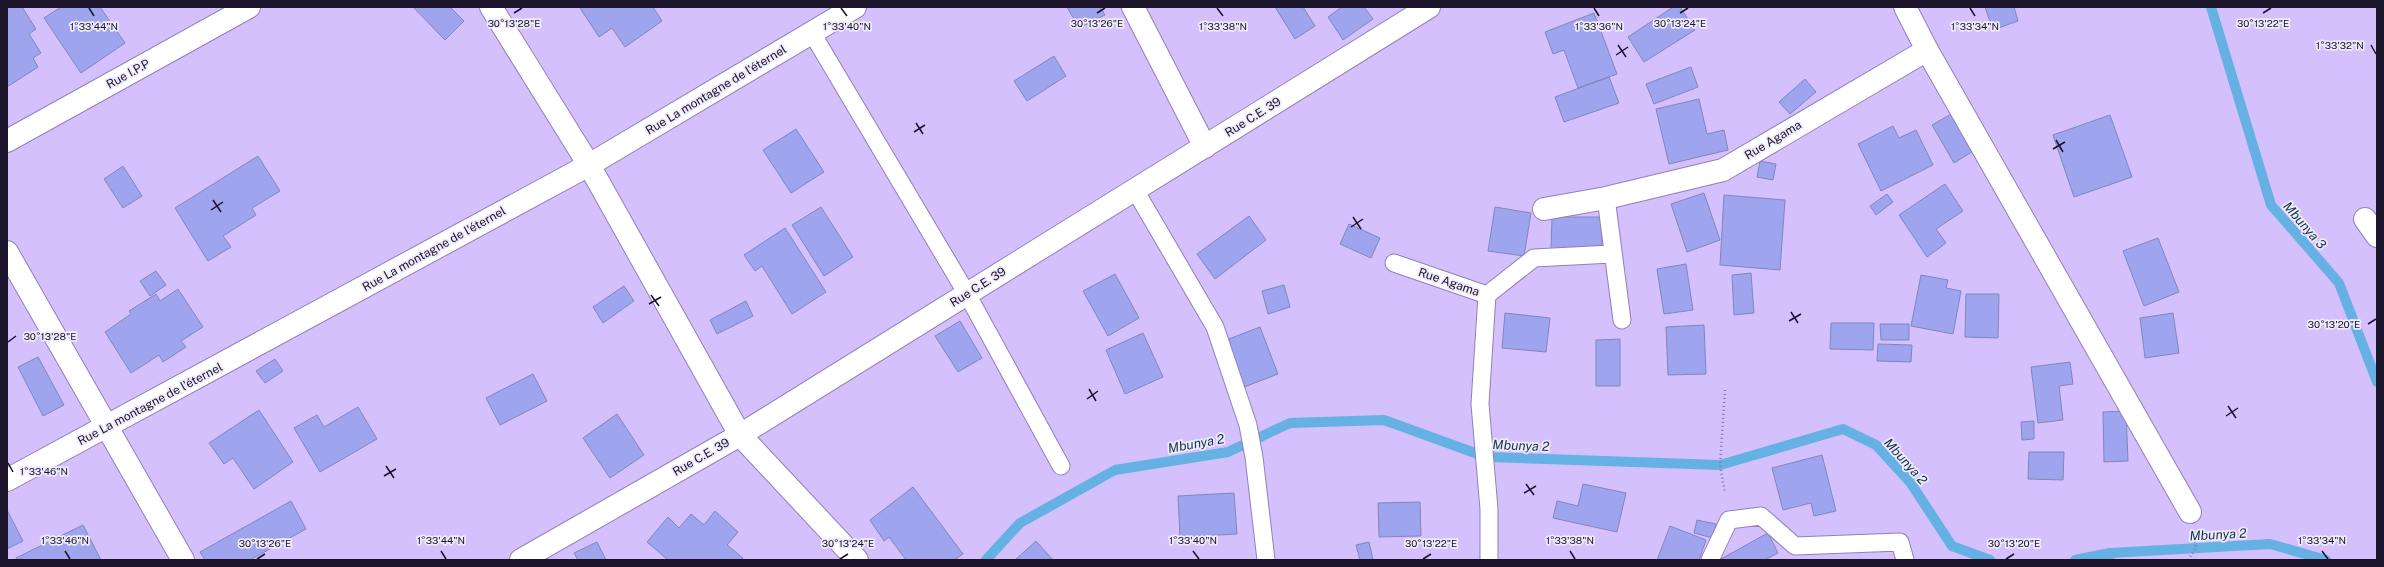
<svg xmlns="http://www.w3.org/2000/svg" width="2384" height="567" font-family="'Public Sans',sans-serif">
<rect width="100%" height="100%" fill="#d4c0fd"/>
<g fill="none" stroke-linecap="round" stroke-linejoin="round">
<path stroke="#65b1e3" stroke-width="10" d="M2211,7L2271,205L2339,283L2377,382
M986,560L1020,523L1115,470L1228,452L1290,423L1384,420L1486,457L1720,465L1843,429L1876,445L1910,482L1952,546L1990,560
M2075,560L2110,553
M2109,560L2110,553L2270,544L2326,560"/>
</g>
<path fill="#9ea4ed" stroke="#8186bf" d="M7,7H22L36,29L29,34L41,53L33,58L38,67L7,87Z
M61,7H100L125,43L81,73L44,18Z
M413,7H450L464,21L445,40Z
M582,7H653L662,21L625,47L612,28L599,37L580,8Z
M1067,7H1100L1105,15L1079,28Z
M1275,7H1303L1315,26L1295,39Z
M1342,7H1364L1373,19L1343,40L1328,17Z
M1673,7H1680L1695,30L1644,62L1628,37Z
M1985,7H2014L2018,21L1993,30Z
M1594,13L1617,74L1578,88L1564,50L1553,54L1545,32Z
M1054,56L1066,76L1027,101L1014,81Z
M1691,67L1698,87L1654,104L1646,84Z
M1609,77L1619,103L1564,122L1555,97Z
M1805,79L1816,92L1790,114L1779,102Z
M1699,99L1707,134L1724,130L1728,150L1669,164L1656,109Z
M1953,113L1975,150L1954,163L1932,125Z
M2110,115L2132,177L2074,197L2053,135Z
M1893,126L1899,138L1916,130L1933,165L1881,191L1858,144Z
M796,129L824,172L791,193L763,150Z
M258,156L280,191L252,208L256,215L223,236L231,247L208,261L175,208Z
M1760,161L1776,164L1773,180L1757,177Z
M123,166L142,196L123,208L104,179Z
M1945,184L1963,211L1936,229L1946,243L1927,257L1899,215Z
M1704,193L1720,240L1687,252L1671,204Z
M1887,194L1893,202L1876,215L1870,206Z
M1724,195L1785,200L1780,270L1720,265Z
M821,207L853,257L824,276L792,225Z
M1495,207L1531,213L1524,256L1488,251Z
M1249,216L1266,240L1215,279L1197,254Z
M1552,217H1602V250H1551Z
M1349,224L1380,238L1371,258L1340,244Z
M785,228L826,292L792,314L762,266L755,271L744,255Z
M2158,238L2179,292L2144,306L2123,251Z
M1686,264L1693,310L1664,314L1657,269Z
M156,271L166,285L150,296L140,281Z
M1751,273L1754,313L1734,315L1732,275Z
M1115,274L1139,318L1108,336L1083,291Z
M1921,275L1948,280L1946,288L1961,291L1953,334L1911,326Z
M1284,285L1290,307L1268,314L1262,291Z
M624,286L634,301L603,323L593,307Z
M178,289L203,327L181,341L186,347L163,362L159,355L131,373L105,332L131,314L129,311L156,294L160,301Z
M1966,294H1999L1998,338L1965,337Z
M746,301L753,316L717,334L710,320Z
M1505,313L1550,318L1546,352L1502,348Z
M2173,313L2179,353L2145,358L2140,318Z
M960,321L982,358L958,372L935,336Z
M1831,323H1874L1873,350L1830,349Z
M1880,324H1909V340H1881Z
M1704,325L1706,374L1668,375L1666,327Z
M1260,327L1278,374L1239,389L1221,342Z
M1143,333L1163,377L1125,394L1106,350Z
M1620,339V386H1596V340Z
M1878,344L1912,345L1911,362L1877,361Z
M38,357L64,405L43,416L18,367Z
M275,359L283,371L265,383L256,371Z
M2070,362L2073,384L2059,386L2063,420L2038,423L2031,367Z
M533,374L547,401L500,425L486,398Z
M358,407L377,439L320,472L294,428L317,415L324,427Z
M259,410L293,462L254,489L233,458L224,464L209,443Z
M2126,411L2128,461L2104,462L2103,412Z
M617,414L644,455L610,478L583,438Z
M2034,421V439L2022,440L2021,422Z
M2029,452H2064L2063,480L2028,479Z
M1822,455L1836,511L1814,516L1811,503L1783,510L1772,468Z
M1583,484L1626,493L1617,532L1553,518L1557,501L1578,506Z
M913,487L963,554L954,560H906L889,537L884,541L870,520Z
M1234,493L1237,534L1180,537L1178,496Z
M291,501L306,529L250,560H205L200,552Z
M1420,502L1421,536L1379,537L1378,503Z
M7,510L23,541L7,549Z
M715,511L738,532L727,545L743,558L741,560H668L647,542L668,517L679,528L691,514L704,525Z
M1697,520L1716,524L1713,538L1694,533Z
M83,525L101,560H17L16,558Z
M1670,526L1706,540L1699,560H1657Z
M1768,533L1778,553L1765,560H1719Z
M1036,541L1053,560H1015Z
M597,542L606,560H578L574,553Z
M1369,542L1373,560H1360L1356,545Z"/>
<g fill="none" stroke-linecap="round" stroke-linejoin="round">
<g stroke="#937fb8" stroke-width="19">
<path id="lane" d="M812,33L967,294L1061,466
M1135,190L1215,327L1248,425L1254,457L1266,560
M1606,198L1622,320
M1394,263L1487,295L1534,258L1612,254
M1487,295L1480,404L1489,509V560
M1710,560L1729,520L1761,516L1795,546L1900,542L1905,560"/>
</g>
<g stroke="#937fb8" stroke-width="24">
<path id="street" d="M491,7L589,165L740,435L857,560
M1133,7L1205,147
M1905,7L1927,50L2190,512
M7,141L249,7
M1544,209L1606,198L1723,170L1927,50
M2365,219L2377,236
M7,252L183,560
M7,480L589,165L855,7
M521,560L740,435L1429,7"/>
</g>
<path stroke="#8778a4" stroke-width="2.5" stroke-dasharray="1 3" stroke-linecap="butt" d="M1725,390L1720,465L1725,493
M2188,560L2196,548L2195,541"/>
<use href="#lane" stroke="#fff" stroke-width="17"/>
<use href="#street" stroke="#fff" stroke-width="22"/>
</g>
<path fill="none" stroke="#1b1329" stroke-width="1.5" d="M89,8L94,16M841,8L847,16M1217,8L1223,16M1594,8L1599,16M1970,8L1975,16M514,13L522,8M1097,13L1105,8M1680,13L1688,8M2263,13L2271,8M1618,45L1626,57M2371,45L2376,54M1616,55L1628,47M916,123L923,134M914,132L925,125M2056,140L2063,152M2053,149L2065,142M213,200L221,212M211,210L223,202M1353,217L1361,229M1351,227L1363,219M651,295L659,306M649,304L661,297M1791,312L1798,323M1789,321L1801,314M2368,324L2376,319M8,342L16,336M1089,389L1096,401M1087,399L1098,391M2228,406L2236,418M2226,416L2238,408M8,463L13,472M386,466L394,478M384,476L396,469M1526,484L1534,495M1524,493L1536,486M65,551L70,559M441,551L446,559M1193,551L1199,559M1570,551L1575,559M2322,551L2328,559M257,559L265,554M840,559L848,554M1423,559L1431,554M2006,559L2014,554"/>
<g text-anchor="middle" stroke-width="3.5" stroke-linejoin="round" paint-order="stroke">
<g font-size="12" fill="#1b1329" stroke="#efeafc">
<text transform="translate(128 74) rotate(-29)" y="4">Rue I.P.P</text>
<text transform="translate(716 90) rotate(-31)" y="4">Rue La montagne de l'éternel</text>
<text transform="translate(1253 117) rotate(-32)" y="4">Rue C.E. 39</text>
<text transform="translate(1773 140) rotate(-31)" y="4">Rue Agama</text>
<text transform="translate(434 249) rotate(-29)" y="4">Rue La montagne de l'éternel</text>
<text transform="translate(1449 282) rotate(19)" y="4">Rue Agama</text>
<text transform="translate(978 287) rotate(-32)" y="4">Rue C.E. 39</text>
<text transform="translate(150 404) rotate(-28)" y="4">Rue La montagne de l'éternel</text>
<text transform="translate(701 457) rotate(-30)" y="4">Rue C.E. 39</text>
</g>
<g font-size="13" font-style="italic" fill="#133449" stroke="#efeafc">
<text transform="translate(2305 225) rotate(49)" y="5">Mbunya 3</text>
<text transform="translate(1196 443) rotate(-10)" y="5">Mbunya 2</text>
<text transform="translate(1521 445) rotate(2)" y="5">Mbunya 2</text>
<text transform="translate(1906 461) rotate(48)" y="5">Mbunya 2</text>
<text transform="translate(2218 534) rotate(-3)" y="5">Mbunya 2</text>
</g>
</g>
<g font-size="10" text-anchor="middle" fill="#1b1329" stroke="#efeafc" stroke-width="3.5" stroke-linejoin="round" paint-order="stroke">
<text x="514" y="27">30°13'28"E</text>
<text x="1097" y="27">30°13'26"E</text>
<text x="1680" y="27">30°13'24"E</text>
<text x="2263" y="27">30°13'22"E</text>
<text x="94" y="30">1°33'44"N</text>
<text x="1975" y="30">1°33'34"N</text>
<text x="847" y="30">1°33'40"N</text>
<text x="1223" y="30">1°33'38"N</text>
<text x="1599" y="30">1°33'36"N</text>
<text x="2340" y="49">1°33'32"N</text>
<text x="2334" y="328">30°13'20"E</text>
<text x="50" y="340">30°13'28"E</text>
<text x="44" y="475">1°33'46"N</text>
<text x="65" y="544">1°33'46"N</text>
<text x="441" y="544">1°33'44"N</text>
<text x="1193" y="544">1°33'40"N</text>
<text x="1570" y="544">1°33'38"N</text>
<text x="2322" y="544">1°33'34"N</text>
<text x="265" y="547">30°13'26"E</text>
<text x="848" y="547">30°13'24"E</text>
<text x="1431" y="547">30°13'22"E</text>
<text x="2014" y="547">30°13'20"E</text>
</g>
<rect width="2384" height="567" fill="none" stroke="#1b1329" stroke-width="16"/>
</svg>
